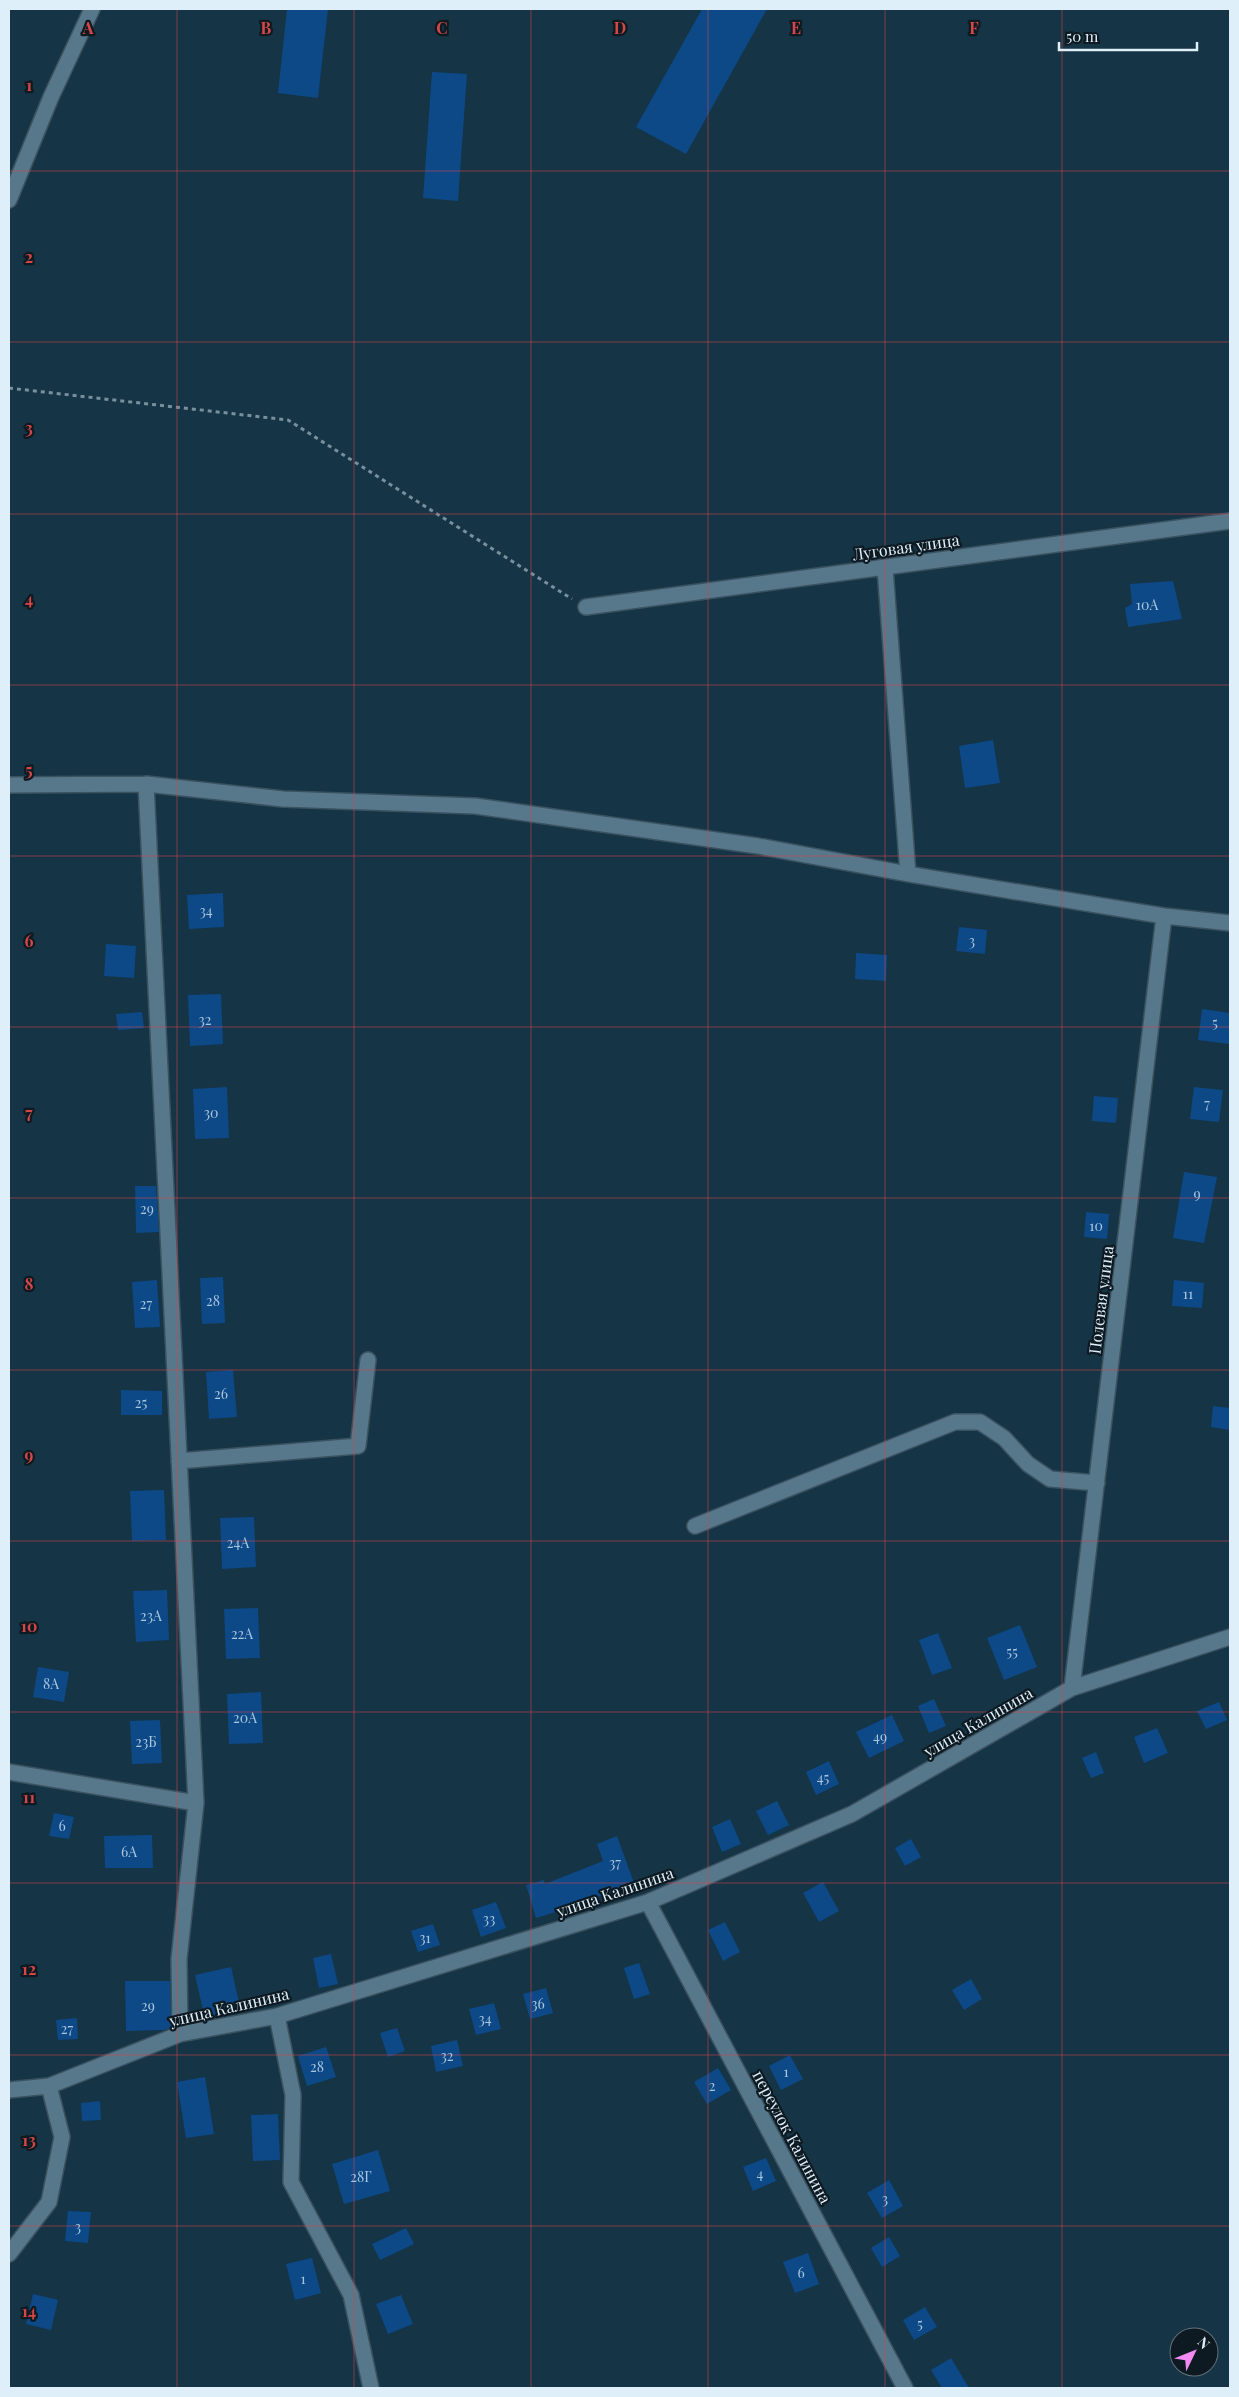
<svg xmlns="http://www.w3.org/2000/svg" width="1239" height="2397" font-family="'Playfair Display',serif">
<rect width="100%" height="100%" fill="#153445"/>
<path fill="#0d4987" d="M287,9H328L318,98L278,93Z
M702,9H767L686,154L636,127Z
M432,72L467,74L458,201L423,198Z
M1173,581L1182,619L1128,627L1125,608L1132,604L1130,584Z
M993,740L1000,783L965,788L959,746Z
M223,893L224,927L189,929L187,895Z
M959,927L987,930L985,954L956,951Z
M106,944L136,946L134,978L104,976Z
M856,953L887,955L886,981L855,979Z
M221,994L223,1044L190,1046L188,995Z
M1202,1009L1230,1013L1229,1044L1198,1040Z
M142,1012L144,1028L118,1030L116,1014Z
M227,1087L229,1138L195,1139L193,1089Z
M1194,1087L1223,1090L1219,1122L1190,1119Z
M1094,1096L1118,1098L1116,1123L1092,1121Z
M1184,1172L1217,1177L1204,1243L1173,1238Z
M135,1186H156L159,1232L136,1233Z
M1086,1212L1109,1214L1107,1239L1084,1237Z
M223,1277L225,1323L202,1324L200,1278Z
M157,1280L160,1327L135,1328L132,1282Z
M1174,1280L1204,1283L1202,1308L1172,1306Z
M233,1370L237,1417L209,1419L206,1372Z
M121,1390L162,1391V1415H121Z
M1213,1406L1230,1408V1430L1211,1427Z
M164,1490L166,1540L132,1541L130,1491Z
M254,1517L256,1567L222,1569L220,1518Z
M167,1590L169,1640L136,1642L133,1591Z
M258,1608L260,1658L226,1659L224,1609Z
M1020,1625L1037,1667L1004,1680L987,1638Z
M938,1633L952,1668L932,1675L919,1640Z
M38,1667L69,1672L64,1702L33,1697Z
M261,1692L263,1743L229,1744L227,1694Z
M934,1699L946,1726L929,1733L918,1706Z
M1219,1702L1227,1720L1206,1729L1197,1711Z
M892,1715L904,1741L869,1758L856,1732Z
M160,1720L162,1763L132,1764L130,1721Z
M1157,1728L1168,1753L1144,1763L1134,1737Z
M1096,1752L1104,1773L1091,1778L1082,1758Z
M829,1761L839,1784L816,1795L806,1772Z
M777,1801L789,1825L768,1835L756,1811Z
M54,1813L74,1817L69,1839L49,1836Z
M730,1819L741,1844L722,1852L712,1827Z
M152,1835L153,1868H105L104,1836Z
M617,1836L634,1883L569,1908L536,1918L526,1885L544,1880L545,1884L603,1861L597,1844Z
M911,1839L921,1857L905,1866L895,1848Z
M823,1882L839,1911L819,1922L803,1893Z
M496,1902L506,1928L481,1937L472,1910Z
M725,1922L740,1952L723,1961L708,1930Z
M433,1924L440,1945L418,1952L411,1931Z
M331,1954L338,1984L319,1988L313,1958Z
M639,1963L650,1994L634,1999L624,1968Z
M231,1967L241,2011L205,2019L195,1975Z
M971,1979L982,1999L964,2010L952,1990Z
M125,1981H170L171,2028L164,2030L126,2031Z
M546,1988L553,2013L530,2019L523,1994Z
M494,2003L501,2029L476,2035L469,2009Z
M77,2018L78,2039L58,2040L56,2020Z
M397,2028L405,2051L388,2057L380,2033Z
M457,2040L463,2066L436,2072L431,2046Z
M326,2047L336,2077L307,2086L298,2056Z
M790,2055L803,2079L781,2090L769,2066Z
M718,2068L731,2090L707,2104L694,2082Z
M205,2077L214,2134L186,2138L177,2082Z
M100,2101L101,2120L82,2121L81,2103Z
M278,2114L280,2160L253,2161L251,2115Z
M378,2150L390,2191L344,2204L332,2164Z
M766,2158L776,2181L753,2191L743,2167Z
M889,2180L903,2206L882,2218L867,2193Z
M68,2211L91,2212L88,2243L65,2241Z
M406,2228L414,2244L380,2260L372,2244Z
M889,2237L900,2256L882,2267L871,2248Z
M808,2253L819,2284L795,2293L783,2262Z
M312,2258L321,2293L295,2300L286,2264Z
M33,2294L58,2300L51,2330L26,2324Z
M401,2295L413,2324L388,2334L376,2304Z
M925,2307L937,2327L914,2340L903,2320Z
M951,2358L969,2388H942L931,2370Z"/>
<g fill="none" stroke-linecap="round" stroke-linejoin="round">
<g stroke="#3a5260" stroke-width="18">
<path id="minor" d="M9,200L51,97L92,9
M885,568L908,874
M586,607L1230,521
M146,784L196,1803L179,1959L180,2034
M9,785L146,784L283,799L475,806L758,846L908,874L1164,916L1230,923
M179,1461L358,1446L368,1360
M695,1526L955,1422H980L1004,1438L1028,1464L1050,1479L1097,1483
M1072,1688L1164,916
M9,1772L196,1803
M648,1902L905,2388
M277,2016L293,2095L291,2182L351,2295L371,2388
M9,2090L49,2086L180,2034L277,2016L648,1902L852,1814L1072,1688L1230,1637
M9,2254L49,2202L62,2137L49,2086"/>
</g>
<path stroke="#78909e" stroke-width="3" stroke-dasharray="4 4" stroke-linecap="butt" d="M9,388L288,420L572,599"/>
<use href="#minor" stroke="#57778a" stroke-width="15"/>
</g>
<path fill="none" stroke="#d74648" stroke-width="1" stroke-opacity="0.55" d="M177,9V2388M354,9V2388M531,9V2388M708,9V2388M885,9V2388M1062,9V2388M9,171H1230M9,342H1230M9,514H1230M9,685H1230M9,856H1230M9,1027H1230M9,1198H1230M9,1370H1230M9,1541H1230M9,1712H1230M9,1883H1230M9,2055H1230M9,2226H1230"/>
<g text-anchor="middle" stroke-width="4.5" stroke-linejoin="round" paint-order="stroke">
<g font-size="14" fill="#aac6dd">
<text x="1147" y="610">10А</text>
<text x="206" y="916">34</text>
<text x="972" y="946">3</text>
<text x="205" y="1025">32</text>
<text x="1215" y="1028">5</text>
<text x="1207" y="1109">7</text>
<text x="211" y="1118">30</text>
<text x="1197" y="1199">9</text>
<text x="147" y="1214">29</text>
<text x="1096" y="1231">10</text>
<text x="1188" y="1299">11</text>
<text x="213" y="1306">28</text>
<text x="146" y="1309">27</text>
<text x="221" y="1399">26</text>
<text x="141" y="1408">25</text>
<text x="238" y="1548">24А</text>
<text x="151" y="1621">23А</text>
<text x="242" y="1639">22А</text>
<text x="1012" y="1657">55</text>
<text x="51" y="1689">8А</text>
<text x="245" y="1723">20А</text>
<text x="880" y="1742">49</text>
<text x="146" y="1747">23Б</text>
<text x="823" y="1783">45</text>
<text x="62" y="1831">6</text>
<text x="129" y="1857">6А</text>
<text x="615" y="1868">37</text>
<text x="489" y="1924">33</text>
<text x="425" y="1943">31</text>
<text x="538" y="2009">36</text>
<text x="148" y="2011">29</text>
<text x="485" y="2024">34</text>
<text x="67" y="2034">27</text>
<text x="447" y="2061">32</text>
<text x="317" y="2072">28</text>
<text x="786" y="2077">1</text>
<text x="712" y="2091">2</text>
<text x="760" y="2179">4</text>
<text x="361" y="2182">28Г</text>
<text x="885" y="2204">3</text>
<text x="78" y="2232">3</text>
<text x="801" y="2278">6</text>
<text x="303" y="2284">1</text>
<text x="920" y="2329">5</text>
</g>
<g font-size="16" fill="#deeffa" stroke="#0d1a21">
<text transform="translate(906 547) rotate(-8)" y="6">Луговая улица</text>
<text transform="translate(1101 1300) rotate(-83)" y="6">Полевая улица</text>
<text transform="translate(978 1722) rotate(-30)" y="6">улица Калинина</text>
<text transform="translate(615 1892) rotate(-19)" y="6">улица Калинина</text>
<text transform="translate(229 2007) rotate(-13)" y="6">улица Калинина</text>
<text transform="translate(792 2137) rotate(62)" y="6">переулок Калинина</text>
</g>
</g>
<g font-size="16" text-anchor="middle" font-weight="bold" fill="#d74648" stroke="#0d1a21" stroke-width="4.5" stroke-linejoin="round" paint-order="stroke">
<text x="88" y="34">A</text>
<text x="266" y="34">B</text>
<text x="442" y="34">C</text>
<text x="620" y="34">D</text>
<text x="796" y="34">E</text>
<text x="974" y="34">F</text>
<text x="29" y="91">1</text>
<text x="29" y="263">2</text>
<text x="29" y="434">3</text>
<text x="29" y="605">4</text>
<text x="29" y="776">5</text>
<text x="29" y="947">6</text>
<text x="29" y="1119">7</text>
<text x="29" y="1290">8</text>
<text x="29" y="1461">9</text>
<text x="29" y="1632">10</text>
<text x="29" y="1803">11</text>
<text x="29" y="1975">12</text>
<text x="29" y="2146">13</text>
<text x="29" y="2317">14</text>
</g>
<rect width="1239" height="2397" fill="none" stroke="#deeffa" stroke-width="20"/>
<g transform="translate(1194 2352) rotate(47)"><circle r="24" fill="#0d1a21" stroke="#616f78"/>
<path d="M0-4L9 19L0 12L-9 19Z" fill="#f28af2"/>
<text y="-8" font-size="14" font-weight="bold" text-anchor="middle" fill="#deeffa">N</text>
</g>
<path d="M1059 42v8h138v-8" fill="none" stroke="#deeffa" stroke-width="2.5"/>
<text x="1066" y="42" font-size="15" fill="#deeffa" stroke="#0d1a21" stroke-width="4" paint-order="stroke">50 m</text>
</svg>
